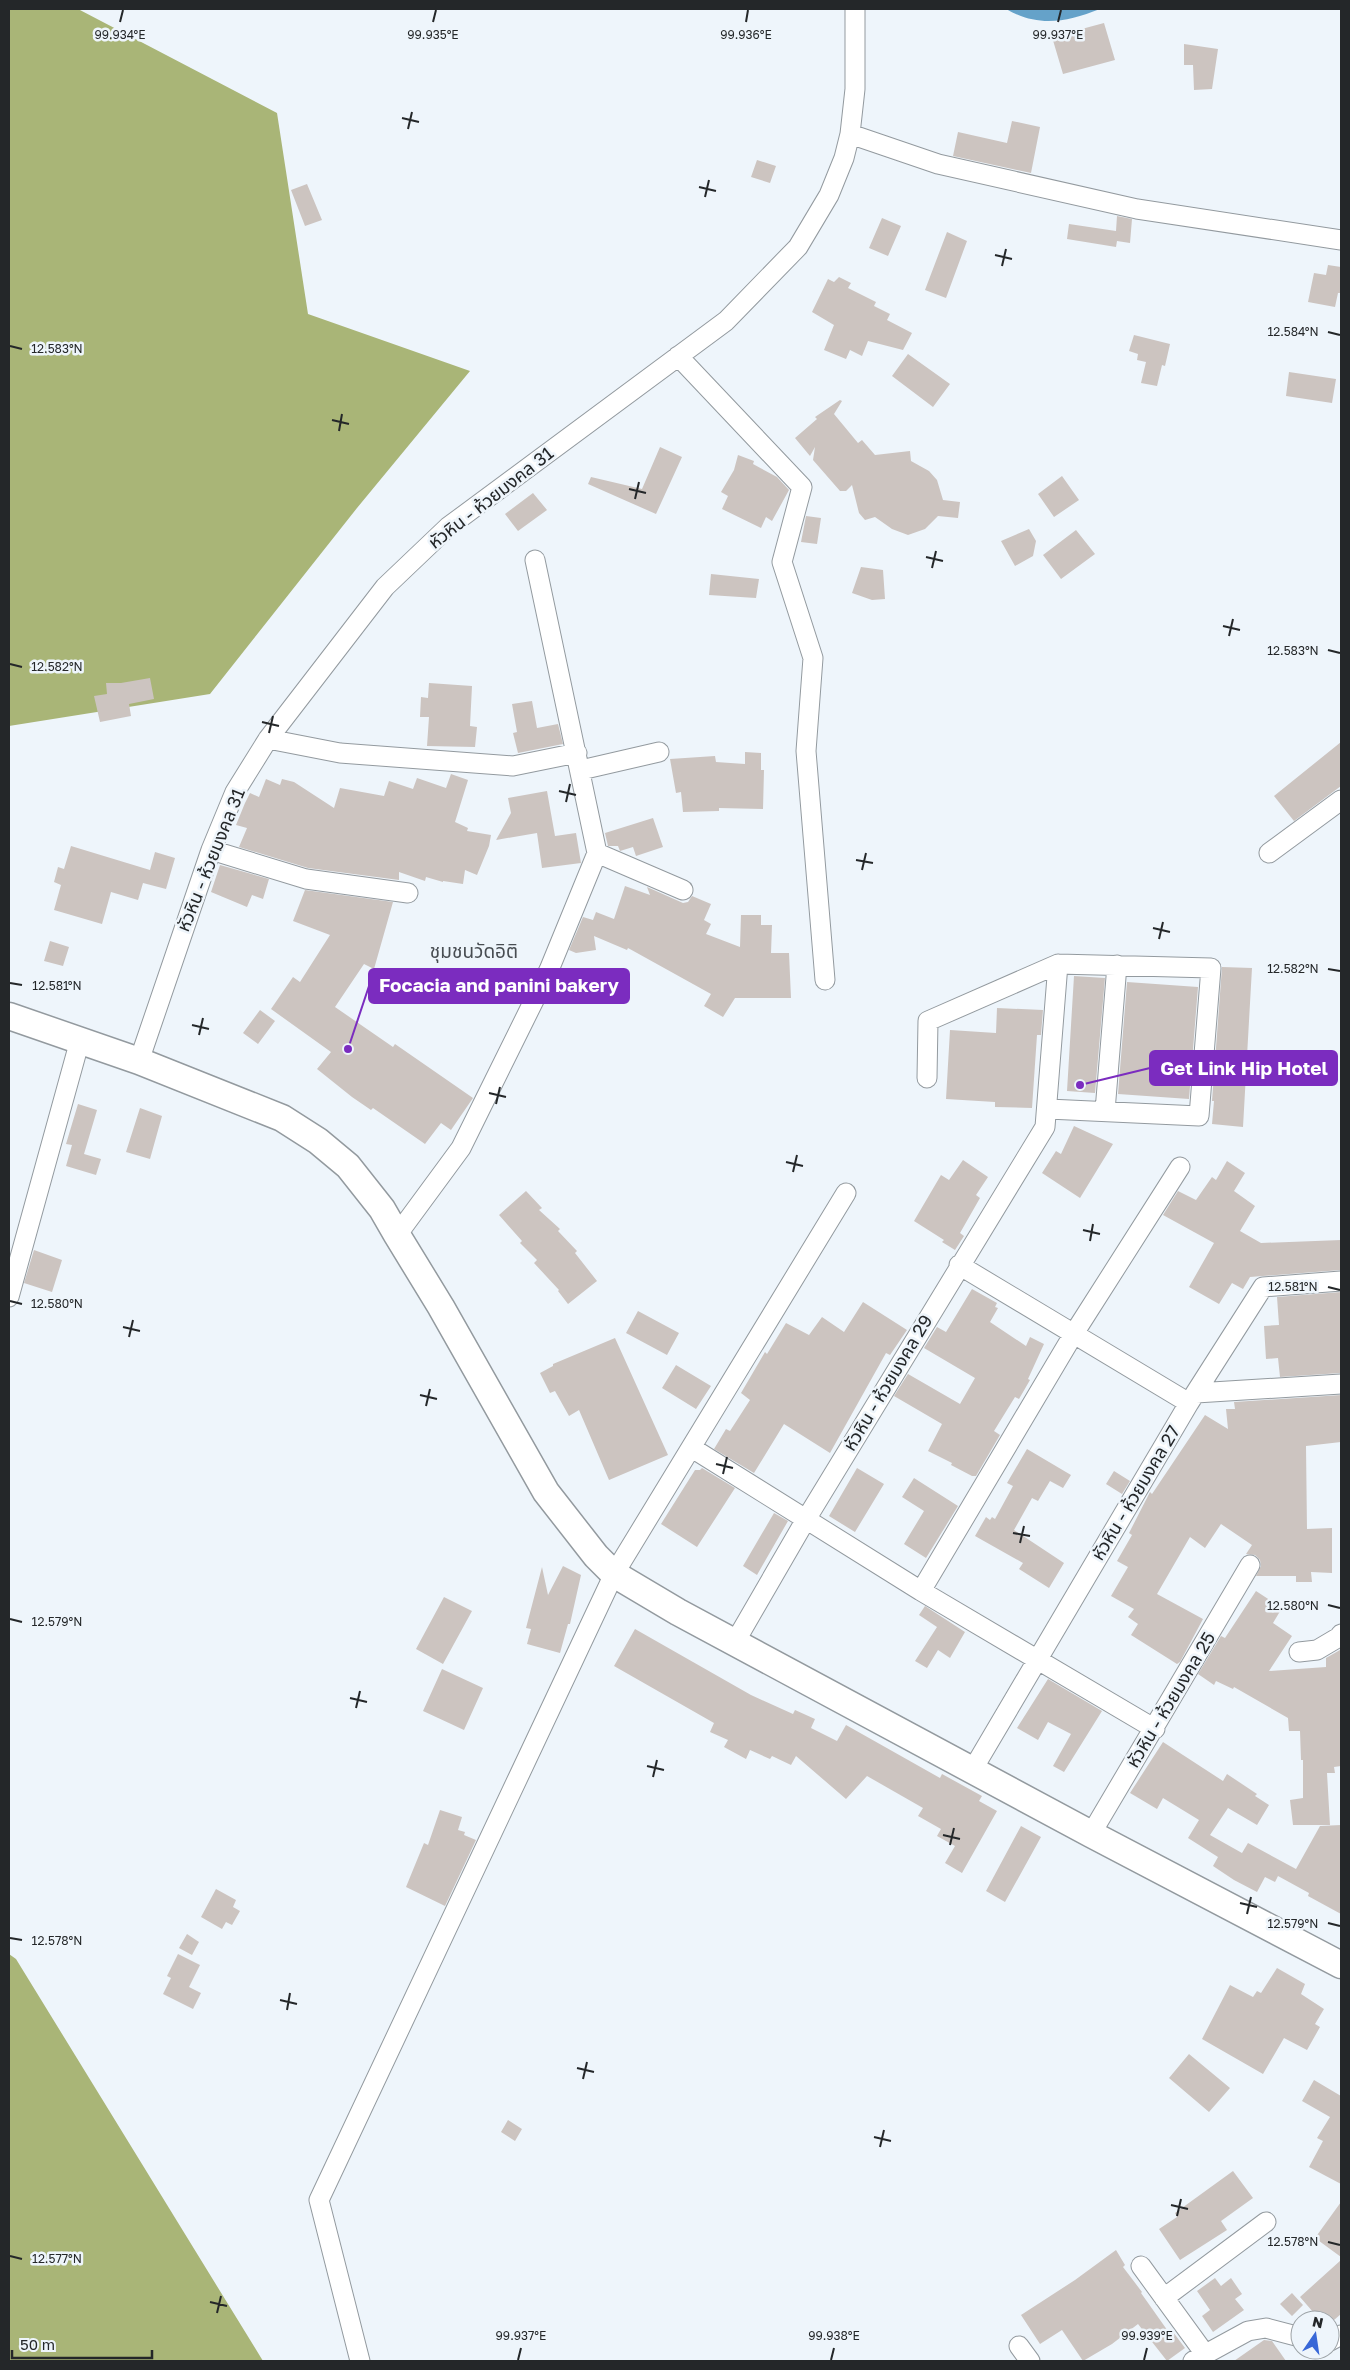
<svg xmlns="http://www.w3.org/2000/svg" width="1350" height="2370" font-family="'Golos Text','Noto Sans Thai',sans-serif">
<rect width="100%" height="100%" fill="#eef5fb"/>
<path fill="#a9b577" d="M9,9H78L277,113L308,314L470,371L357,508L210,694L9,726Z
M9,1954L16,1959L263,2361H9Z"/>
<path fill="#65a2c9" d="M1006,9H1100C1066,22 1039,28 1006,9Z"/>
<path fill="#ccc4c0" d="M1104,23L1115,60L1063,74L1052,37Z
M1184,44L1218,49L1212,89L1194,90L1193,65H1184Z
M1012,121L1040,127L1031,173L953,156L958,132L1007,143Z
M757,160L776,166L770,183L751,177Z
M307,184L322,220L305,226L291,190Z
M1117,216L1132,219L1130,243L1117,241L1116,247L1067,239L1069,224L1116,231Z
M882,218L901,226L888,256L869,248Z
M947,232L967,241L946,298L925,290Z
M1328,265L1341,267V293H1338L1335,307L1308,302L1314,273L1326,275Z
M839,277L851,283L848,288L876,302L874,306L890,314L887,320L912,333L903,350L868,341L862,356L850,350L846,359L824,350L834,325L812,312L828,279L834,282Z
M1134,335L1170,344L1165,366L1162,365L1157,386L1141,383L1146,362L1137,360L1138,354L1129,351Z
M908,354L950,384L933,407L892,376Z
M1289,372L1336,379L1332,403L1286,396Z
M840,400L842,401L834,414L858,443L862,440L875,455L910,451L911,461L929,471L937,480L943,500L960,502L958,518L938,516L925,529L908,535L892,529L875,517L865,520L859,513L852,485L846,491H840L813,460L815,447L810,456L795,438L817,419L815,417Z
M660,447L682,457L656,514L588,484L591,477L642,489Z
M738,455L754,461L753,464L777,477L789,490L772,521L766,517L761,528L722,509L728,496L721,492L734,470Z
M1062,476L1079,500L1054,517L1038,494Z
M533,493L547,510L518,531L505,514Z
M806,516L821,518L817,544L801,542Z
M1029,529L1036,541L1033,556L1015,566L1001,541Z
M1076,530L1095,554L1061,579L1043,555Z
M861,567L883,570L885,599L872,600L852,593Z
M711,574L759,579L756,598L709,595Z
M150,678L154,699L129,704L131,716L100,722L94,696L107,694L106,683H121Z
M429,683L472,686L470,726L477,727L475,747L427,746L429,717H420L421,697L428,698Z
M532,701L537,728L558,724L563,744L518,753L513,733L517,732L512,704Z
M1341,742V786L1294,821L1274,796Z
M745,752L761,753V770H764L763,809L719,808V811L683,812L681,792L676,793L670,759L715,756L716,762L745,764Z
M451,774L468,780L455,822L468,828L467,831L491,835L489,846L477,875L465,870L463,884L443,881V882L426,877L425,881L399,872V880L308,868L239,847L247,828L236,825L245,803L250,793L259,797L266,779L280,785L282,779L294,782L334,808L340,788L384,796L389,781L413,789L417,778L446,788Z
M547,791L555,836L576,833L581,863L542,868L537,833L496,840L511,813L508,798Z
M653,818L663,847L636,856L633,847L620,851L618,846H608L605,833Z
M71,846L150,870L155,852L175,858L166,889L143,883L138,900L111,892L102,924L54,910L61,885L54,882L58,867L64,869Z
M220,865L269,879L263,899L252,895L247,907L211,892Z
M625,886L650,895L647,887L683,903L688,902L692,896L711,904L704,920L711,924L706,934L740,947L741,915H761V925H772L771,953H789L791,998H735L723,1017L704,1006L711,994L628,948L627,950L594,936L596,950L576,953L569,950L583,917L593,920L596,912L614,919Z
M305,890L393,902L374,969L364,964L335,1007L393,1047L395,1044L473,1098L451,1130L441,1123L425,1144L373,1108L371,1110L352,1097L317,1069L331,1052L271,1009L293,977L300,982L330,935L293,921Z
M50,941L69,947L63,966L44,961Z
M1222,967L1252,968L1243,1127L1212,1124L1214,1101H1212Z
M1074,976L1105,978L1095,1093L1067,1091Z
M1127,982L1198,987L1189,1099L1118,1094Z
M997,1008L1043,1010L1041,1035H1037L1032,1108L995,1107V1102L946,1099L950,1030L996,1033Z
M260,1010L275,1021L258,1044L243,1033Z
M78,1104L97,1110L84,1154L101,1159L96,1175L66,1166L72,1145L66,1144Z
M140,1108L162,1116L150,1159L126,1152Z
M1074,1126L1113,1144L1080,1198L1042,1173L1056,1151L1061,1154Z
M963,1160L988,1177L976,1195L980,1198L960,1233L964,1236L955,1250L942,1242L944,1240L914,1221L941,1175L949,1180Z
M1227,1161L1245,1173L1234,1191L1255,1206L1240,1231L1261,1243L1341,1240V1270L1250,1277L1243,1289L1232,1283L1219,1304L1189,1287L1214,1243L1163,1215L1178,1191L1196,1200L1212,1177L1216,1180Z
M526,1191L542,1208L539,1210L560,1229L558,1231L577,1251L575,1253L597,1281L568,1304L558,1291L559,1290L534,1263L537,1260L520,1243L522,1241L499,1215Z
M34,1250L62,1260L52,1292L24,1283Z
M972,1289L997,1303L995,1307L998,1308L990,1322L1026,1346L1030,1337L1044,1344L1028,1379L1030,1380L1019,1399L1015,1397L994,1431L1000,1435L976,1476H972L951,1465L952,1463L928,1451L942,1424L894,1396L908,1374L960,1404L975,1378L924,1348L937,1327L946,1332Z
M1341,1292V1373L1280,1377L1278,1358L1266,1359L1264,1326L1279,1325L1277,1297Z
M863,1302L907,1330L890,1355L886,1353L830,1453L784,1424L754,1473L714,1449L726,1429L730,1431L750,1400L741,1393L765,1352L767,1354L786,1323L809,1335L822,1317L844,1332Z
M638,1311L679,1333L667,1355L626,1333Z
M615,1338L668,1455L609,1480L579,1410L569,1416L555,1391L550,1393L540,1373L553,1366V1364Z
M676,1365L711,1386L696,1409L662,1388Z
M1341,1395V1442L1306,1446L1307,1529L1332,1528V1573L1311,1572L1312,1582H1296V1576H1256L1261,1566L1260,1560L1255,1555L1246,1554L1252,1545L1221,1524L1205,1548L1190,1537L1157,1594L1203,1619L1180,1662L1177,1664L1131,1635L1138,1624L1128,1617L1134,1609L1111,1596L1128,1567L1117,1561L1132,1535L1129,1533L1150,1492L1152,1494L1205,1415L1228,1429L1226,1409H1235L1234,1402Z
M1027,1449L1071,1475L1063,1488L1050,1481L1038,1501L1032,1498L1014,1530L1064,1563L1049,1588L1019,1569L1023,1563L975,1536L986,1517L990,1520L992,1517L995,1519L1013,1486L1007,1483Z
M702,1468L735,1488L697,1547L661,1524L695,1470H700Z
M857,1468L884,1484L855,1532L829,1516Z
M1114,1471L1130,1481L1122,1494L1106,1484Z
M914,1478L958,1506L926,1558L904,1544L924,1511L902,1497Z
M774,1513L788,1521L757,1575L743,1566Z
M563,1566L581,1575L570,1624H568L560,1653L527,1644L531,1629L526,1628L542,1567L548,1595Z
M1256,1591L1282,1608L1273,1623L1292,1636L1269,1671L1326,1667V1658L1340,1650L1341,1766L1334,1767L1335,1773H1327L1330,1825H1293L1290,1800L1303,1798V1760H1301L1300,1731H1289L1288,1718L1234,1687L1233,1689L1216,1681L1214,1685L1198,1674L1221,1636L1225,1638Z
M444,1597L472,1611L443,1664L416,1649Z
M925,1606L965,1632L950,1658L938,1650L927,1668L915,1661L937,1627L919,1615Z
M635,1629L751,1695L793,1714L795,1710L815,1719L811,1728L837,1741L846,1725L940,1778L942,1774L982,1796L979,1801L997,1811L962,1873L945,1863L955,1846L937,1836L941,1829L918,1816L923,1808L867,1776L846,1799L796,1756L791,1765L772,1756L770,1759L750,1750L746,1759L724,1747L728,1740L710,1732L714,1723L614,1666Z
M442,1669L483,1688L464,1730L423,1711Z
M1048,1679L1102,1711L1064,1772L1053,1766L1071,1734L1048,1722L1038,1740L1017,1728Z
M1163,1742L1223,1781L1227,1774L1257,1794L1255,1796L1269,1805L1257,1825L1228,1808L1210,1835L1242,1853L1248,1843L1296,1869L1320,1826L1341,1825V1914L1308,1896L1309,1893L1278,1876L1275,1882L1265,1877L1257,1892L1234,1880L1213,1866L1218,1857L1188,1838L1199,1820L1163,1798L1157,1809L1130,1793Z
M440,1810L462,1817L458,1830L465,1832L464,1835L476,1840L445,1906L406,1887L424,1843L428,1845Z
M1021,1826L1041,1837L1005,1902L986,1891Z
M216,1889L236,1900L233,1907L240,1911L232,1925L226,1922L222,1929L201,1917Z
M187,1934L199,1942L192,1955L179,1948Z
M178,1954L200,1965L189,1987L201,1993L193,2009L163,1994L171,1978L167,1976Z
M1277,1968L1305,1984L1301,1994L1324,2009L1315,2024L1320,2027L1307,2050L1284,2038L1263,2074L1202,2039L1230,1985L1253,1997L1257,1991L1261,1993Z
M1189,2054L1230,2088L1209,2112L1169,2078Z
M1314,2080L1341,2096V2184L1309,2167L1323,2141L1317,2138L1330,2117L1302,2101Z
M508,2120L522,2129L515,2141L501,2132Z
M1233,2171L1253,2198L1221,2221L1227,2230L1180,2260L1159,2229L1177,2217L1175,2213Z
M1341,2202V2257L1315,2238Z
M1116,2250L1125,2265L1123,2267L1142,2292L1141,2293L1170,2334L1173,2332L1185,2348L1167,2361L1138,2324L1112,2344L1083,2361L1062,2330L1040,2344L1021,2315L1075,2280Z
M1341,2260V2314L1334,2320H1320L1300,2297Z
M1215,2278L1221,2286L1231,2278L1242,2294L1235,2299L1244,2310L1213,2332L1202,2316L1210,2310L1197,2291Z
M1292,2293L1303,2305L1292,2316L1280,2304Z
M1264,2340L1272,2341L1286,2361H1234Z"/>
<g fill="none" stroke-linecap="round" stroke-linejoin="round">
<g stroke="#939a9f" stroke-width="21">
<path id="minor" d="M850,134L938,164L1137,209L1341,240
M678,356L802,487L782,562L813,658L806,751L825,980
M268,739L340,753L513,766L577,753
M581,770L659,752
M211,850L306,879L408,893
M597,853L683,890
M1269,853L1341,800
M139,1061L211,850L235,792L268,739L385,587L448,527L726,321L798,247L829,195L844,158L850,134L855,89V9
M927,1078L928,1021L1058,964L1211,968L1199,1116L1048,1109
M1105,1111L1117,965
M397,1235L461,1148L549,970L597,853L535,560
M959,1265L1189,1403
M9,1297L80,1040
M1196,1393L1341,1384
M692,1448L921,1591L1155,1729
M921,1591L1073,1335L1180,1167
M735,1642L805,1521L1045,1127L1058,964
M1299,1652L1317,1650L1339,1637L1341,1634
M973,1769L1189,1403L1263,1287L1341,1281
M1091,1834L1250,1565
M1141,2266L1205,2354
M1164,2298L1266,2222
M1330,2341L1341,2335
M1019,2346L1030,2361
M360,2361L319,2200L614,1574L846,1193
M1193,2361L1248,2331L1266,2328L1300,2337"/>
</g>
<g stroke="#939a9f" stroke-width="29">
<path id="secondary" d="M9,1016L139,1061L282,1118L318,1141L348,1166L382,1209L397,1235L441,1307L546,1492L596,1556L614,1574L678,1612L1091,1834L1341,1965"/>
</g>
<use href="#minor" stroke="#fff" stroke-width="19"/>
<use href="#secondary" stroke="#fff" stroke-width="26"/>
</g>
<path fill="none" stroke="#242729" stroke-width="2" d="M120,22L123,10M433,22L436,10M746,22L748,10M1058,22L1061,10M402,118L419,122M408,129L412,112M699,187L716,191M705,197L709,180M995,255L1012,259M1002,266L1006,249M1328,332L1340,335M10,346L22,349M332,420L349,424M339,431L342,414M629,489L646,493M635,499L639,482M926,557L943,561M932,568L936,551M1223,626L1240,630M1229,636L1233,619M1328,650L1340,653M10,664L22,667M262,722L279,726M269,733L273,716M559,791L576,795M566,802L570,784M856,860L873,863M862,870L866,853M1153,928L1170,932M1159,939L1163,922M1328,969L1340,971M10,983L22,985M192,1025L209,1029M199,1035L203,1018M489,1093L506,1097M496,1104L500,1087M786,1162L803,1166M793,1172L797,1155M1083,1230L1100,1234M1090,1241L1093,1224M1328,1287L1340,1290M10,1301L22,1304M123,1327L140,1331M129,1337L133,1320M420,1395L437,1399M426,1406L430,1389M716,1464L733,1468M723,1474L727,1457M1013,1533L1030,1536M1020,1543L1024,1526M1328,1605L1340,1608M10,1619L22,1622M350,1698L367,1702M356,1708L360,1691M647,1766L664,1770M653,1777L657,1760M943,1835L960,1839M950,1845L954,1828M1240,1903L1257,1907M1247,1914L1251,1897M1328,1923L1340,1926M10,1938L22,1940M280,2000L297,2004M287,2010L290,1993M577,2068L594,2072M583,2079L587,2062M874,2137L891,2141M880,2147L884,2130M1171,2205L1188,2209M1177,2216L1181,2199M1328,2242L1340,2245M10,2256L22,2259M210,2302L227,2306M217,2313L221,2296M518,2360L521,2348M831,2360L834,2348M1144,2360L1147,2348"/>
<g text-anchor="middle" stroke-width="5" stroke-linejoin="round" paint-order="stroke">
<g font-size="18" fill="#242729" stroke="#eef5fb">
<text transform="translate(491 498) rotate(-38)" y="6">หัวหิน - ห้วยมงคล 31</text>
<text transform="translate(211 860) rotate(-68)" y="6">หัวหิน - ห้วยมงคล 31</text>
<text transform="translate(888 1383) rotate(-59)" y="6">หัวหิน - ห้วยมงคล 29</text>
<text transform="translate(1136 1493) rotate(-59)" y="6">หัวหิน - ห้วยมงคล 27</text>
<text transform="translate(1171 1700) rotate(-59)" y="6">หัวหิน - ห้วยมงคล 25</text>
</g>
<g font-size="19" fill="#484d52" stroke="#eef5fb">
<text x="474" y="958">ชุมชนวัดอิติ</text>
</g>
</g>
<g font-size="12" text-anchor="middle" fill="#242729" stroke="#eef5fb" stroke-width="5" stroke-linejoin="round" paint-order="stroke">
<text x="120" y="39">99.934°E</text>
<text x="433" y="39">99.935°E</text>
<text x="746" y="39">99.936°E</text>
<text x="1058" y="39">99.937°E</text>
<text x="1293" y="336">12.584°N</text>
<text x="57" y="353">12.583°N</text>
<text x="1293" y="655">12.583°N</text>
<text x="57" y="671">12.582°N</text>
<text x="1293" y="973">12.582°N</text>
<text x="57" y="990">12.581°N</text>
<text x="1293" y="1291">12.581°N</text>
<text x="57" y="1308">12.580°N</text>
<text x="1293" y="1610">12.580°N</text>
<text x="57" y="1626">12.579°N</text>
<text x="1293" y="1928">12.579°N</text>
<text x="57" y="1945">12.578°N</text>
<text x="1293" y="2246">12.578°N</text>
<text x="57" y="2263">12.577°N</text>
<text x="521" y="2340">99.937°E</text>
<text x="834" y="2340">99.938°E</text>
<text x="1147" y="2340">99.939°E</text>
</g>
<path fill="none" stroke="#7b2cbf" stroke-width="2" d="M348 1049L369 986M1080 1085L1150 1068"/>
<g fill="#7b2cbf" stroke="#eef5fb" stroke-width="2">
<circle cx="348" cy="1049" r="5"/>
<circle cx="1080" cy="1085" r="5"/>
</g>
<g fill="#7b2cbf" stroke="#7b2cbf" stroke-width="2">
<rect x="369" y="969" width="260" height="34" rx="5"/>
<rect x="1150" y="1051" width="187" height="34" rx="5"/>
</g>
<g font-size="19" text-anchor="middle" font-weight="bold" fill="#fff">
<text x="499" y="992">Focacia and panini bakery</text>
<text x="1244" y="1075">Get Link Hip Hotel</text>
</g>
<rect width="1350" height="2370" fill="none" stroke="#242729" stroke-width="20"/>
<g transform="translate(1315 2335) rotate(13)"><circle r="24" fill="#eef5fb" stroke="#9da3a7"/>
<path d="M0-4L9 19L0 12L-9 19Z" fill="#3867d7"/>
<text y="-8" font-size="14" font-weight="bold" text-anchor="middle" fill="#242729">N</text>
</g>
<path d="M12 2350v8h140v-8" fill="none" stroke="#242729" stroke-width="2.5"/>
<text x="20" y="2350" font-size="15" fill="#242729" stroke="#eef5fb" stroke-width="4" paint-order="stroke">50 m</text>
</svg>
